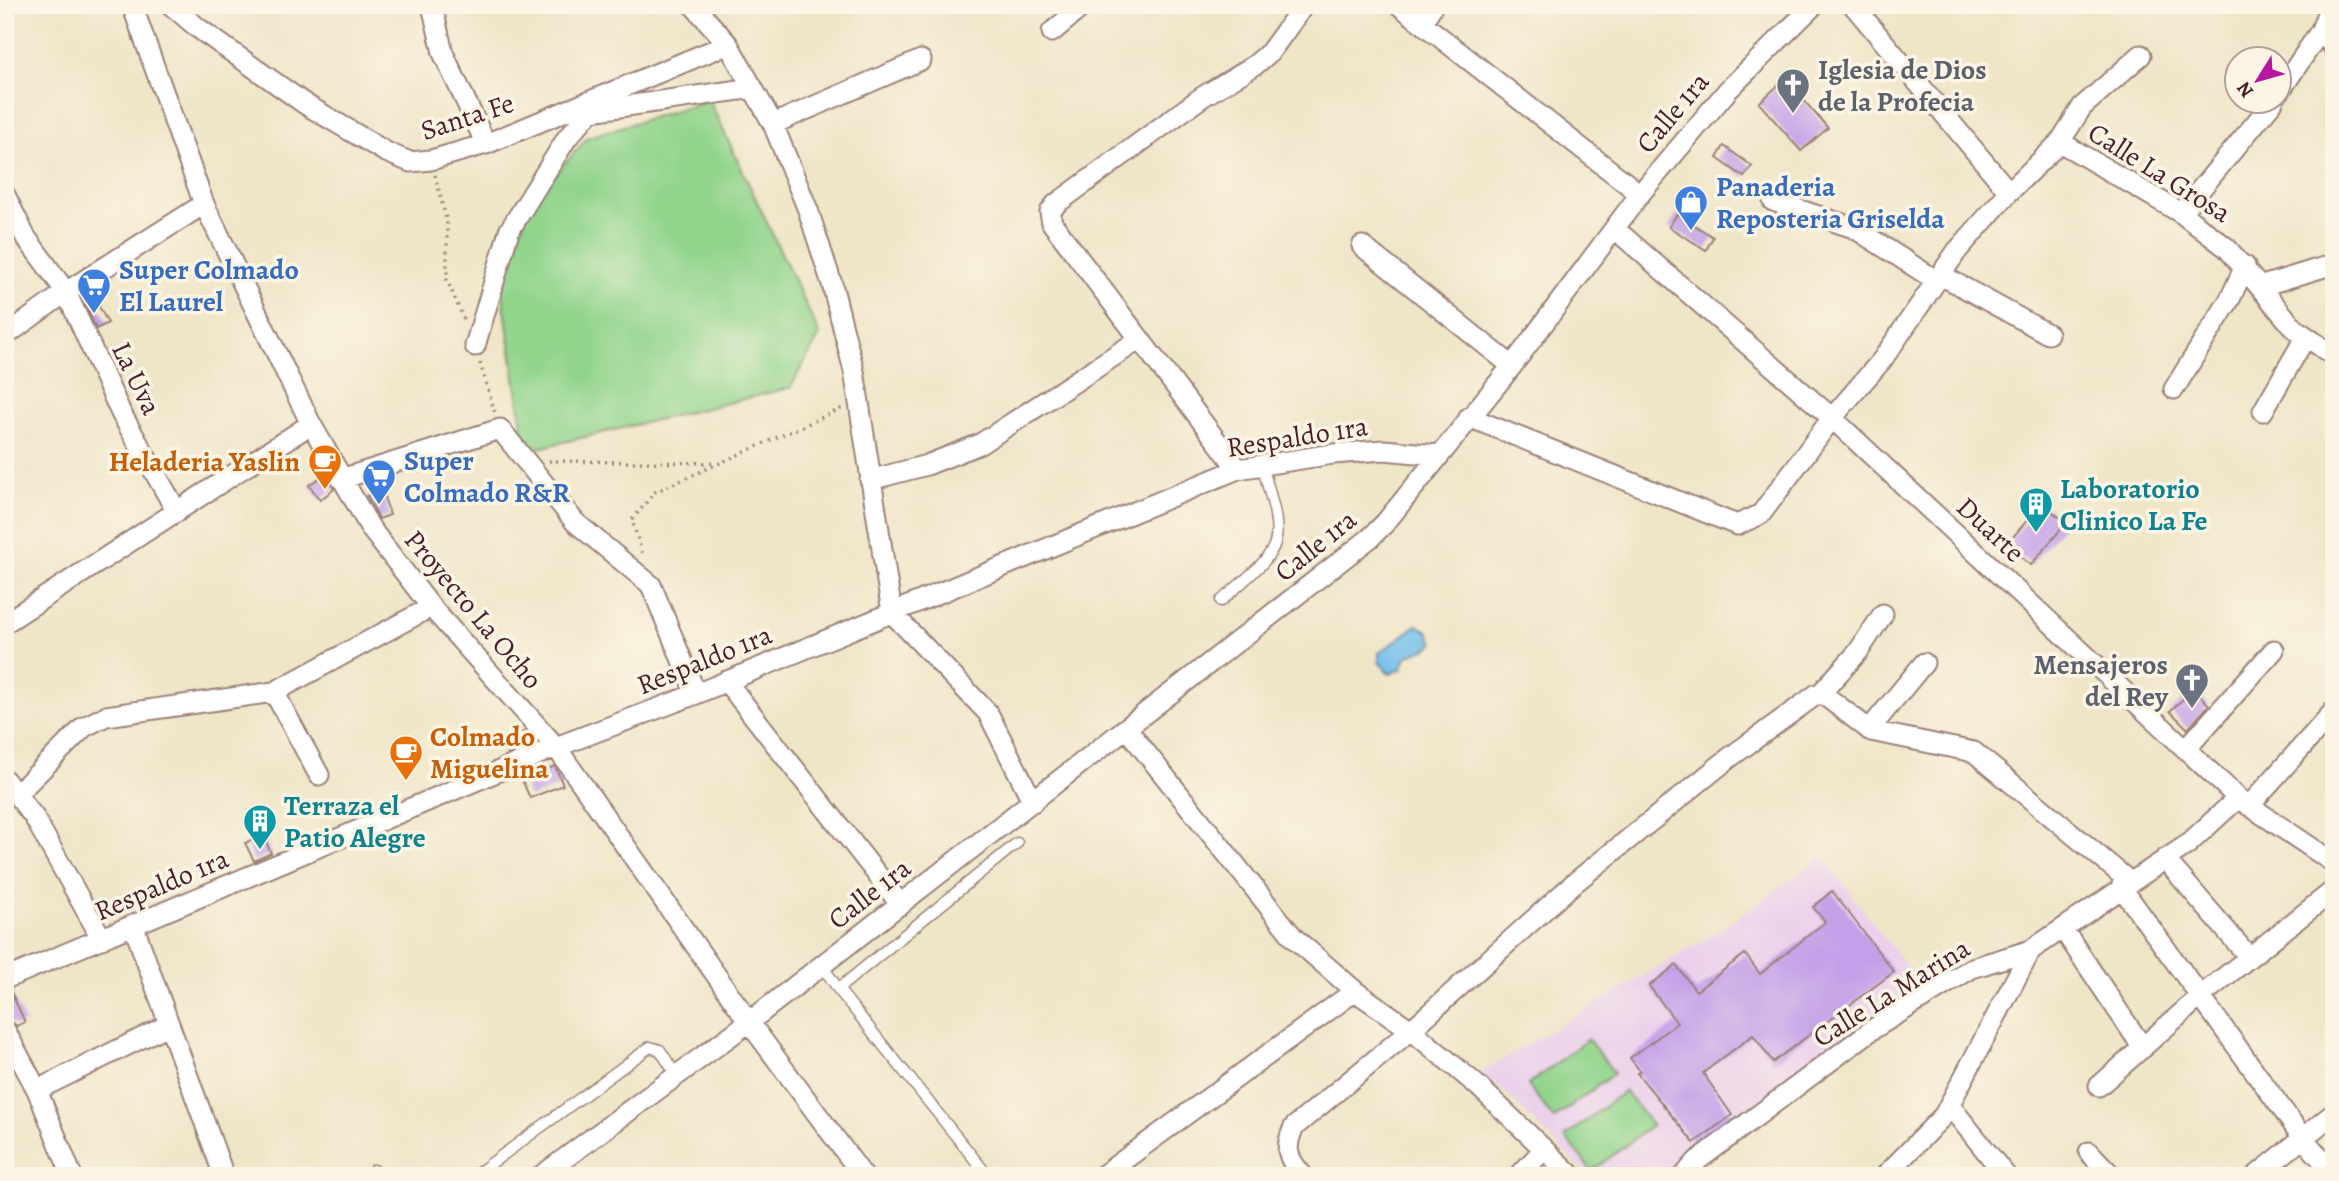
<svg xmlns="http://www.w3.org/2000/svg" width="2339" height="1181" font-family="Alegreya,serif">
<rect width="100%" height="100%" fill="#fcf5e5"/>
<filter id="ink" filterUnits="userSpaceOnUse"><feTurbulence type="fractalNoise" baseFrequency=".0143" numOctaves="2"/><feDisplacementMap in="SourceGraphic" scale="14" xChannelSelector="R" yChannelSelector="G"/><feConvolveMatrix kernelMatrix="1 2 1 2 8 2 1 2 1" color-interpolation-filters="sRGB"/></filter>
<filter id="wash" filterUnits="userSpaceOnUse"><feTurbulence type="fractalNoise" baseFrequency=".00686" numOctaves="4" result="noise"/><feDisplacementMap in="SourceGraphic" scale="28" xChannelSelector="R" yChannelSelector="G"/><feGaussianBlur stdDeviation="1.57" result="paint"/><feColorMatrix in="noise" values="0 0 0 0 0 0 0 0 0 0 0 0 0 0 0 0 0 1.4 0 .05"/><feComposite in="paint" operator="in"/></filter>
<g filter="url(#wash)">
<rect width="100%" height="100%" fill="#efe5c7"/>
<path fill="#ebd1eb" d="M1822,857L1918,981L1667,1176H1588L1507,1094L1480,1073L1713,935Z"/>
<path fill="#91d48c" stroke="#6e7a5c" stroke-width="2" d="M709,100L820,335L790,388L526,451L502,289L529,204L588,137Z
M1588,1039L1614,1073L1554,1119L1528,1085Z
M1625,1091L1652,1125L1592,1171L1565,1137Z"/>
<path fill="#71beeb" stroke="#5e6e8b" stroke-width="2" d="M1417,625L1428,631L1434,644C1421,655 1405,648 1402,669L1390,674L1379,662V653Z"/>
<g id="blocks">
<path fill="#c3a0e8" d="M1785,79L1828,128L1801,151L1759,103Z
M1724,146L1752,166L1744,177L1717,158Z
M1677,214L1713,237L1706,250L1669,227Z
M95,299L108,323L96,329L85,304Z
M324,475L334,489L320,500L309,485Z
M382,491L390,515L379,519L367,496Z
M2042,503L2066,523L2031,565L2006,545Z
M2194,689L2209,705L2188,729L2170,711Z
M525,731L535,742L508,754L502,744Z
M555,766L563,785L530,798L522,780Z
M263,835L271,853L254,861L245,843Z
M1832,891L1894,972L1773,1062L1753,1035L1703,1073L1732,1115L1694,1143L1637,1073L1640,1071L1630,1058L1677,1023L1649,986L1676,965L1696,991L1745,954L1760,974L1825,922L1813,907Z
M10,990L25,1022L17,1026L5,1018V991Z"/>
</g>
</g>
<g filter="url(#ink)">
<use href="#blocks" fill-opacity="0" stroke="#9c8279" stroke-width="2"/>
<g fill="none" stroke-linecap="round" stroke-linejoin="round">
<g stroke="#9c8279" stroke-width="13">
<path id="service" d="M1221,601C1286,544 1286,549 1262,465
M822,965L838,989
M374,1170L377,1176
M474,1176L650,1047L660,1050L677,1076
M988,1176L838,989L1017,843"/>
</g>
<g stroke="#9c8279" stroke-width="23">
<path id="minor" d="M132,5L204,204L311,424L371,529L431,607L556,747L749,1022L863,1176
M171,5L198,28L305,104L386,152L410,162L431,160L486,144L728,44
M432,5L443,53L486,144
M693,5L728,44L773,124L808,210L832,284L854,371L892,613L988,713L1033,802
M1399,5L1640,194
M1853,5L2009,192
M1422,23L1433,5
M2321,30L2334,48
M1052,32L1084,5
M2280,91L2321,30L2330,5
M591,111L753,88
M773,124L921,60
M2060,142L2082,107L2141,55
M5,195L25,236L66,292L121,413L177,512
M1773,201L1854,228L1937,281
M2181,213L2273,102
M1615,229L1832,418L2238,798L2334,863
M1362,246L1512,366
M1941,275L2048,334
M2262,286L2334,264
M5,336L66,292L204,204
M475,346L509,231L567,138L604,96
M2174,389L2230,299L2245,266
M2263,411L2305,338
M1469,417L1737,525L1761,514L1832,418L1882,360L1957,251L2009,192L2060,142L2181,213L2227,248L2294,328L2334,356
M1238,469L1052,223L1050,212L1056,204L1202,97L1255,65L1270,52L1304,5
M341,479L500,429L575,522L651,585L696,694
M870,480L927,465L980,444L1140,339
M5,623L311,424
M726,681L901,905
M274,692L319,775
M1820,694L1858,652L1883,614
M1127,729L1294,938L1355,991L1411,1030L1478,1086L1572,1176
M1869,730L1924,663
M2186,749L2274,650
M5,780L34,817L102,939
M18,793L84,727L106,716L274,692L431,607
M2249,806L2334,711
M2165,859L2249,957
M2121,887L2303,1138L2334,1174
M134,927L224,1176
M2063,929L2143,1048
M5,979L556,747L696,694L1238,469L1333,454L1384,450L1438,455
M5,1030L37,1090L72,1176
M2099,1086L2202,995L2334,890
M37,1090L168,1025
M1950,1106L2006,1176
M2089,1152L2112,1176
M541,1176L749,1022L1370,538L1385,523L1512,366L1640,194L1728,90L1814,5
M1102,1176L1355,991
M1303,1176C1287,1158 1284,1148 1294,1127L1411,1030L1573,884L1729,758L1817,694L1824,695L1871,731L1974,752L2129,881
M1519,1176L1544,1149
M1684,1176L1697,1161L1873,1029L1972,968L2031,950L2188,844L2238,798
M1885,1176L1944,1115L2031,950
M2256,1176L2334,1113"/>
</g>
<path stroke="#9c8279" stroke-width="3.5" stroke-dasharray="2 5" stroke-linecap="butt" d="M435,175L447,222V280L464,320
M480,363L495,413
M549,461L716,463
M642,553L632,520L655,492L843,408"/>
<use href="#service" stroke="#fff" stroke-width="10"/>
<use href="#minor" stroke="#fff" stroke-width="19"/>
</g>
</g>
<defs>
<g id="church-pin" transform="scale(1.75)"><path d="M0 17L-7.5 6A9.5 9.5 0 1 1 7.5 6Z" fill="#6b7280" stroke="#fcf5e5"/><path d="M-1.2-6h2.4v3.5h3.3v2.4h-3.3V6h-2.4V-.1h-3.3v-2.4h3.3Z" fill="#fff"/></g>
<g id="shop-pin" transform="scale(1.75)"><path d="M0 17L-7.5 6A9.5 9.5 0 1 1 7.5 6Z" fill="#3f7fe0" stroke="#fcf5e5"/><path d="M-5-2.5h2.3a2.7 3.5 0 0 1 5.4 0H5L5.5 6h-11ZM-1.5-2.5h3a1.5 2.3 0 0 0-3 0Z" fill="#fff"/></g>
<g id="supermarket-pin" transform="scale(1.75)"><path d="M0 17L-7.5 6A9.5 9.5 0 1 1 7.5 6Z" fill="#3f7fe0" stroke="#fcf5e5"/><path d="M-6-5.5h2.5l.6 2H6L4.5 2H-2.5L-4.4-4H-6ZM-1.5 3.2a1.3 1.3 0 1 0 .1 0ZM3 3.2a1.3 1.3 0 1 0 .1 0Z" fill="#fff"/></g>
<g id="cafe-pin" transform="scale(1.75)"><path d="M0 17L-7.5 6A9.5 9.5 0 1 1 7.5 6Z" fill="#e8710a" stroke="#fcf5e5"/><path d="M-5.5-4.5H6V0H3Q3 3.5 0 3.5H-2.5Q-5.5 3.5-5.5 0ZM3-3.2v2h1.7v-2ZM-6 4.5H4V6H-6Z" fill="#fff"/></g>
<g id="building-pin" transform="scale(1.75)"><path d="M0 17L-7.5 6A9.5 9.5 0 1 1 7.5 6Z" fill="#0f9aa8" stroke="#fcf5e5"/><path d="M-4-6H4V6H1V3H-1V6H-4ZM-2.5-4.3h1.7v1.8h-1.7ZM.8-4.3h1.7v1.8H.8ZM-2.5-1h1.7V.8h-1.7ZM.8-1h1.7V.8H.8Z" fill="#fff"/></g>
</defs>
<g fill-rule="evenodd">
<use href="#church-pin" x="1793" y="85"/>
<use href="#shop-pin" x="1691" y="202"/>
<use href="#supermarket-pin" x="94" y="285"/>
<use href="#cafe-pin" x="325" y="461"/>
<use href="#supermarket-pin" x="379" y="476"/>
<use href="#building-pin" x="2036" y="504"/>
<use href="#church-pin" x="2192" y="680"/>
<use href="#cafe-pin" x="406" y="752"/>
<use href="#building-pin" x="260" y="821"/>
</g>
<g text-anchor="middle" stroke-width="7" stroke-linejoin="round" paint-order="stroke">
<g font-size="28" font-weight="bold" fill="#5b616d" stroke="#fcf5e5" text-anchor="start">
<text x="1818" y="79">Iglesia de Dios<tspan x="1818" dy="32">de la Profecia</tspan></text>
<text x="2168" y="674" text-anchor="end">Mensajeros<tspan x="2168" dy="32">del Rey</tspan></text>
</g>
<g font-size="28" fill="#4a1f2b" stroke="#fcf5e5">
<text transform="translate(1672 112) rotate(-50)" y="10">Calle 1ra</text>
<text transform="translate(467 116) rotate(-18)" y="10">Santa Fe</text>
<text transform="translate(2160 172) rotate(32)" y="10">Calle La Grosa</text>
<text transform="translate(137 378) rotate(64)" y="10">La Uva</text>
<text transform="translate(1297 436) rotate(-9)" y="10">Respaldo 1ra</text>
<text transform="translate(1991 529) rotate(43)" y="10">Duarte</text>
<text transform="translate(1315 545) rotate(-39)" y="10">Calle 1ra</text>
<text transform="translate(474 609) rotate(50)" y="10">Proyecto La Ocho</text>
<text transform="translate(704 659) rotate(-22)" y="10">Respaldo 1ra</text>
<text transform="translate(161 884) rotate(-23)" y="10">Respaldo 1ra</text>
<text transform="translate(869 893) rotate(-38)" y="10">Calle 1ra</text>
<text transform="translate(1891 992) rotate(-32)" y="10">Calle La Marina</text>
</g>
<g font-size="28" font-weight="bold" fill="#366cbe" stroke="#fcf5e5" text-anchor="start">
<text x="1716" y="196">Panaderia<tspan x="1716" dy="32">Reposteria Griselda</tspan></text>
<text x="119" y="279">Super Colmado<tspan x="119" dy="32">El Laurel</tspan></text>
<text x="404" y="470">Super<tspan x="404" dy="32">Colmado R&amp;R</tspan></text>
</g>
<g font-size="28" font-weight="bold" fill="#c56008" stroke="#fcf5e5" text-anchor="end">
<text x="300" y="471">Heladeria Yaslin</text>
<text x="430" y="746" text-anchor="start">Colmado<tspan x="430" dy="32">Miguelina</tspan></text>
</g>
<g font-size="28" font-weight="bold" fill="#0d838f" stroke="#fcf5e5" text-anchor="start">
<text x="2060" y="498">Laboratorio<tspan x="2060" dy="32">Clinico La Fe</tspan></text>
<text x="284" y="815">Terraza el<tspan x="284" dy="32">Patio Alegre</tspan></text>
</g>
</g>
<rect width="2339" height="1181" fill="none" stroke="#fcf5e5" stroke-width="28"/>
<g transform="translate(2258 80) rotate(233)"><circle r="33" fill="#fcf5e5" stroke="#b59f9b" stroke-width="2"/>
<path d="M0-5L12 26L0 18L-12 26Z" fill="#b5179e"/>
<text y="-10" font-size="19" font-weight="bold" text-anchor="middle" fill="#4a1f2b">N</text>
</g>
</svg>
